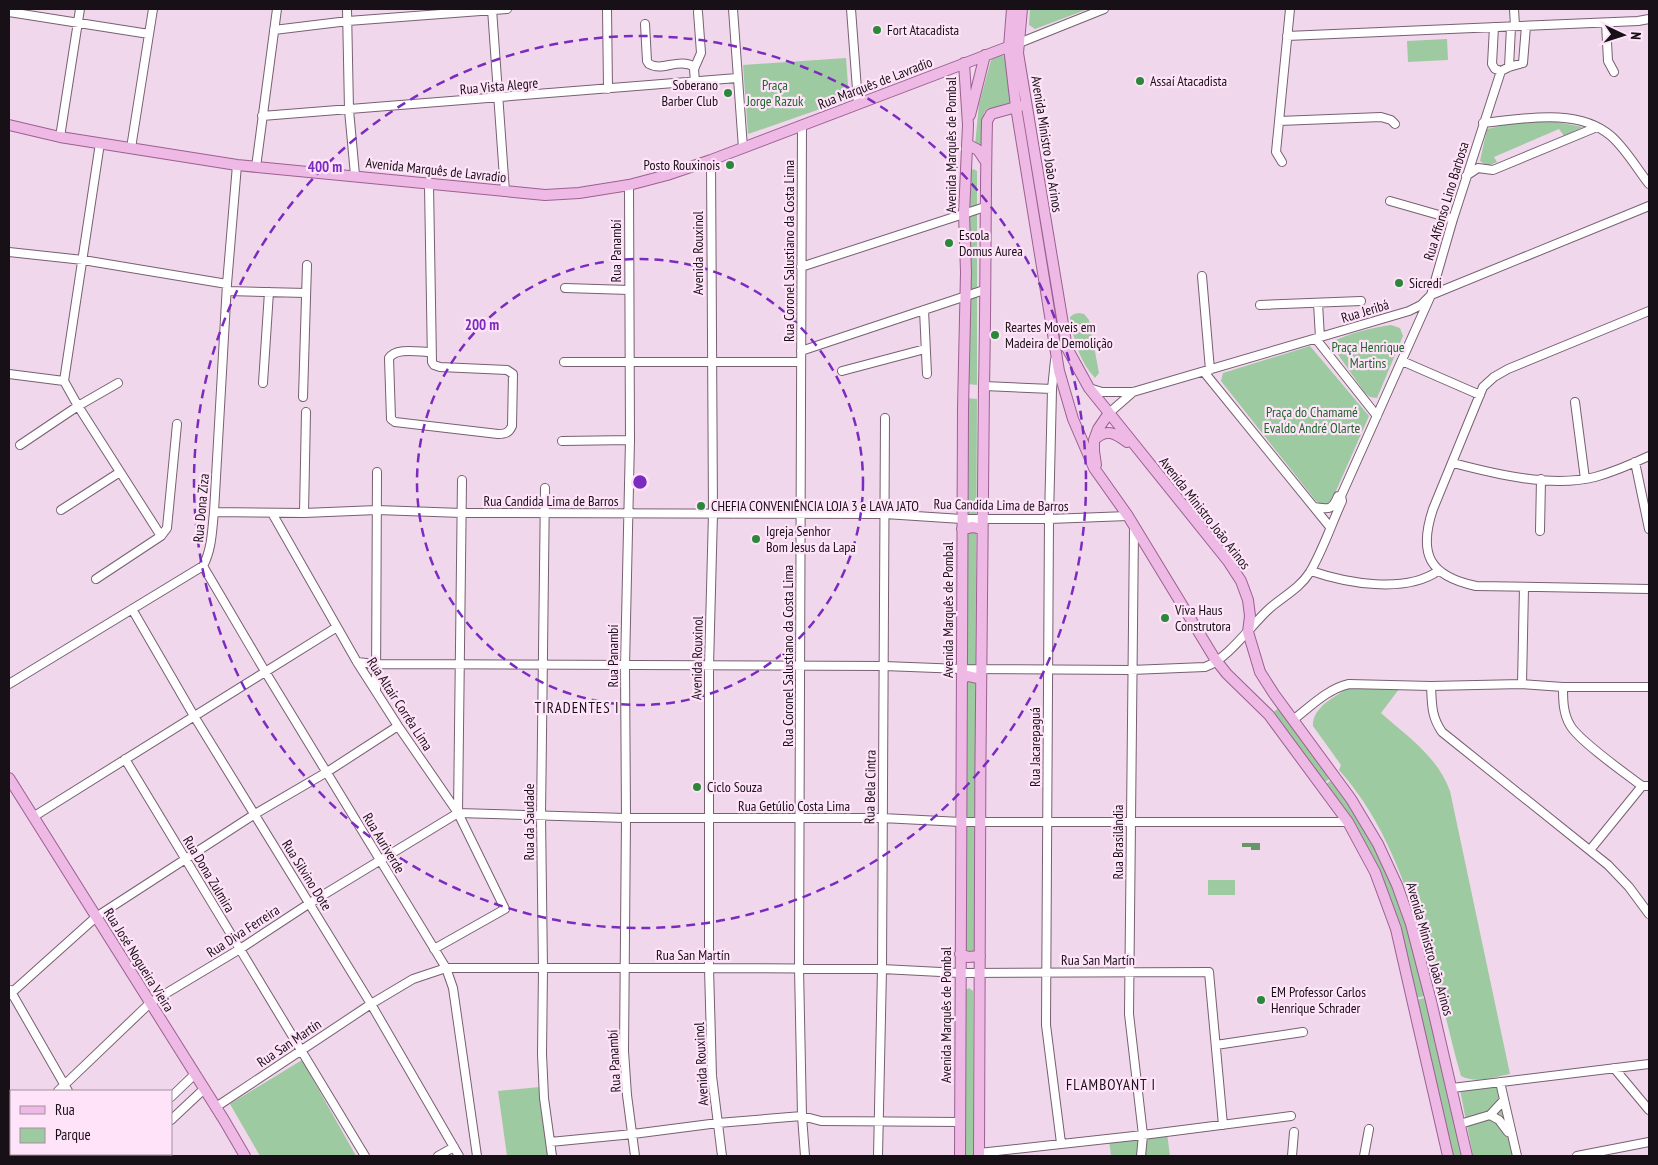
<svg xmlns="http://www.w3.org/2000/svg" width="1658" height="1165" font-family="'PT Sans Narrow',sans-serif">
<rect width="100%" height="100%" fill="#f1d7ec"/>
<path fill="#9dcaa0" d="M1030,9H1088L1035,29L1029,25Z
M1447,39L1448,60L1408,62L1407,41Z
M997,55H1003L1005,59L1011,104L987,109L984,113L983,152L975,145L979,104L991,60Z
M846,58L849,99L748,134L743,65Z
M1531,121L1556,122L1583,127L1564,136L1559,129L1494,157L1497,162L1487,166L1480,161L1487,129L1513,123Z
M973,169L977,171V385L968,384L969,172Z
M1079,313L1084,314L1089,320L1099,373L1095,378C1079,360 1074,341 1070,317L1074,314Z
M1391,325L1400,328L1403,336L1377,398L1370,397L1365,393L1330,343C1349,333 1370,328 1391,325Z
M1310,346L1369,416L1332,500L1324,506L1316,501L1221,381L1223,373Z
M967,398L977,399L974,952H964Z
M1347,689H1399L1381,713C1408,737 1437,756 1450,791L1510,1074C1494,1077 1476,1084 1461,1076C1454,1053 1449,1029 1443,1006C1438,986 1431,967 1425,947C1406,884 1384,820 1339,770L1341,765L1313,726C1312,708 1334,697 1347,689Z
M1280,707L1332,777L1322,784L1271,714Z
M1334,778L1388,865L1429,995L1415,998L1385,890L1324,786Z
M1208,880H1235V895H1208Z
M969,988L973,991V1156H963L964,991Z
M1429,997L1465,1156H1451L1416,1000Z
M302,1060L356,1156H260L230,1104Z
M540,1087L549,1156H507L498,1091Z
M1499,1087L1514,1156H1473L1460,1090Z
M1167,1133L1170,1156H1111L1109,1140Z"/>
<path fill="#669769" d="M1242,843H1260V850H1251V847H1242Z"/>
<g fill="none" stroke-linecap="round" stroke-linejoin="round">
<g stroke="#776072" stroke-width="10">
<path id="minor" d="M347,9L349,110L355,175
M492,9L505,192
M607,9L608,89
M733,9L743,148
M851,9L858,103
M1514,9L1515,26
M9,12L149,34
M1606,23L1608,61L1614,72
M645,24L647,61L649,64C663,72 678,57 695,67
M1494,27L1492,64L1495,69L1501,71
M274,30L348,21L507,9
M1287,36L1638,21L1649,19
M1019,43L1104,9
M1509,67L1511,27
M695,82L694,69L701,53L698,12
M262,116L737,78
M1279,121L1381,117L1391,120L1395,124
M1483,123C1522,119 1578,107 1611,136C1626,149 1637,169 1649,184
M802,125L799,968L802,1116L805,1156
M60,137L80,9
M131,148L153,9
M711,160L713,513L709,666V968L712,1076L722,1156
M1282,162L1276,152L1290,9
M256,167L277,9
M1466,176L1478,168L1493,170L1597,127
M429,185L432,362L434,365L440,367L507,370L513,374L512,426C509,433 505,434 498,434L395,422L391,419L389,358C396,347 419,352 431,352
M629,185L630,440L625,666L626,818L624,1051L627,1095L635,1156
M1390,201L1453,219
M9,252L83,260L227,284
M801,267L985,207
M1202,276L1210,370
M565,288L629,290
M227,291L306,293
M1318,303L1320,338
M1260,305L1361,301
M924,310L927,374
M1649,311L1508,369L1494,377L1483,387L1433,509C1418,554 1429,576 1476,586L1649,589
M1316,339L1377,416
M801,351L984,290
M1055,360L1052,389L1049,519L1046,1025L1061,1143
M1402,361L1480,395
M564,362H801
M842,371L925,349
M1204,372L1330,527
M9,374L64,381
M64,381L100,143
M64,381L78,406L161,536
M263,383L269,292
M984,386L1052,389
M1089,388L1102,392H1133L1409,311L1421,305L1431,295L1649,206
M303,397L307,265
M1575,402L1585,479
M1109,413L1133,392
M562,441L630,440
M20,445L78,406L118,383
M1635,462L1649,529
M1453,463C1495,474 1552,488 1595,477C1613,472 1632,464 1649,456
M545,488L541,816L543,969L542,1054L544,1098L552,1156
M1314,507C1328,509 1332,511 1338,496H1341L1431,295L1453,219L1501,71L1509,67L1523,63L1526,26
M61,510L120,472
M214,512L304,513L377,510L462,513L885,514L962,519H1049L1128,516
M272,513L357,662L398,726L458,813L505,909L434,949
M304,513L306,412
M1134,528L1129,1014L1143,1135L1141,1156
M1540,531L1541,479
M203,566L266,673L446,968L453,988L477,1156
M1311,571C1346,583 1405,594 1438,571
M96,579L161,536L167,528L177,424
M132,609L194,716L371,1004L459,1156
M357,662L376,664L884,666L962,669L1131,670L1205,667C1228,659 1251,625 1270,608C1284,596 1300,588 1310,572C1323,550 1331,525 1342,501L1341,496
M9,684L203,566C212,549 212,530 214,512L227,284L237,165
M1522,684L1524,587
M1431,686C1432,704 1431,716 1442,732L1608,865L1629,887L1649,914
M1563,687C1563,700 1563,713 1570,725C1578,740 1626,774 1642,786H1649
M376,690L377,472
M1293,720C1310,707 1327,689 1349,684L1431,686L1522,684L1563,687H1649
M125,759L365,1156
M458,813L626,818H882L961,822H1348
M458,813L462,480
M33,817L337,627
M1590,850L1642,786
M10,990L68,1091
M9,995L96,917L255,814L327,772L398,726
M1216,1045L1303,1032
M1614,1068L1649,1110
M1500,1082L1517,1156
M1452,1088L1649,1064
M58,1091L150,1003L240,949L310,903L458,813
M171,1097L195,1074
M216,1107L371,1004L413,979L446,968H709L882,969L960,973L1209,972L1223,1125
M1490,1115L1499,1120L1508,1132
M171,1120L204,1089
M1460,1124L1490,1115L1504,1100
M9,1142L11,1140
M550,1142L633,1134L718,1123L802,1116L821,1121L960,1122
M979,1153L1143,1135L1291,1116
M111,1156L113,1154
M133,1156L136,1154
M438,1156L454,1147
M878,1156L882,969L885,418
M1292,1156L1294,1132
M1364,1156L1369,1129
M1577,1156L1649,1142"/>
</g>
<g stroke="#9b6091" stroke-width="12">
<path id="major" d="M1012,9L1009,47L1016,107L1059,371L1073,419L1094,468L1128,516L1215,659L1227,674L1269,715L1348,822L1375,872L1396,929L1448,1156
M1022,9L1018,53L1067,348L1089,388L1228,561L1241,581L1248,600L1250,616L1248,632L1260,672L1274,694L1351,799L1378,844L1397,885L1411,924L1431,1001L1467,1156
M970,115L985,55
M9,125L60,137L237,165L545,195L579,193L629,185L667,175L711,160L1013,45
M967,144L978,150L986,162
M1094,440L1098,429L1109,413
M1096,465L1094,451V440C1106,428 1115,433 1127,442
M962,529L973,527L981,529
M962,678L968,676L981,679
M9,778L224,1120L245,1156
M960,954L968,957L980,956
M960,1156L963,408L966,272L964,214L968,125L964,63
M979,1156C980,899 980,643 984,386C986,297 985,209 987,121L991,114L1020,106"/>
</g>
<use href="#minor" stroke="#fff" stroke-width="8"/>
<use href="#major" stroke="#eeb9e5" stroke-width="10"/>
</g>
<g fill="none" stroke="#7b2cbf" stroke-width="2.5" stroke-dasharray="9 6">
<circle cx="640" cy="482" r="223"/>
<circle cx="640" cy="482" r="446"/>
</g>
<g fill="#2b883a" stroke="#ffe4f9" stroke-width="2">
<circle cx="877" cy="30" r="5"/>
<circle cx="1140" cy="81" r="5"/>
<circle cx="728" cy="93" r="5"/>
<circle cx="730" cy="165" r="5"/>
<circle cx="949" cy="243" r="5"/>
<circle cx="1399" cy="283" r="5"/>
<circle cx="995" cy="335" r="5"/>
<circle cx="701" cy="506" r="5"/>
<circle cx="756" cy="539" r="5"/>
<circle cx="1165" cy="618" r="5"/>
<circle cx="697" cy="787" r="5"/>
<circle cx="1261" cy="1000" r="5"/>
</g>
<g text-anchor="middle" stroke-width="4.5" stroke-linejoin="round" paint-order="stroke">
<g font-size="14" fill="#181017" stroke="#ffe4f9" text-anchor="start">
<text x="887" y="35">Fort Atacadista</text>
<text x="1150" y="86">Assaí Atacadista</text>
<text x="718" y="90" text-anchor="end">Soberano<tspan x="718" dy="16">Barber Club</tspan></text>
<text x="720" y="170" text-anchor="end">Posto Rouxinois</text>
<text x="959" y="240">Escola<tspan x="959" dy="16">Domus Aurea</tspan></text>
<text x="1409" y="288">Sicredi</text>
<text x="1005" y="332">Reartes Moveis em<tspan x="1005" dy="16">Madeira de Demolição</tspan></text>
<text x="711" y="511">CHEFIA CONVENIÊNCIA LOJA 3 e LAVA JATO</text>
<text x="766" y="536">Igreja Senhor<tspan x="766" dy="16">Bom Jesus da Lapa</tspan></text>
<text x="1175" y="615">Viva Haus<tspan x="1175" dy="16">Construtora</tspan></text>
<text x="707" y="792">Ciclo Souza</text>
<text x="1271" y="997">EM Professor Carlos<tspan x="1271" dy="16">Henrique Schrader</tspan></text>
</g>
<g font-size="14" fill="#181017" stroke="#ffe4f9">
<text transform="translate(875 83) rotate(-21)" y="5">Rua Marquês de Lavradio</text>
<text transform="translate(499 86) rotate(-5)" y="5">Rua Vista Alegre</text>
<text transform="translate(1047 144) rotate(81)" y="5">Avenida Ministro João Arinos</text>
<text transform="translate(951 145) rotate(-90)" y="5">Avenida Marquês de Pombal</text>
<text transform="translate(436 170) rotate(6)" y="5">Avenida Marquês de Lavradio</text>
<text transform="translate(1446 201) rotate(-73)" y="5">Rua Affonso Lino Barbosa</text>
<text transform="translate(616 251) rotate(-90)" y="5">Rua Panambí</text>
<text transform="translate(789 251) rotate(-90)" y="5">Rua Coronel Salustiano da Costa Lima</text>
<text transform="translate(698 253) rotate(-90)" y="5">Avenida Rouxinol</text>
<text transform="translate(1365 311) rotate(-17)" y="5">Rua Jeribá</text>
<text x="551" y="506">Rua Candida Lima de Barros</text>
<text transform="translate(1001 505) rotate(1)" y="5">Rua Candida Lima de Barros</text>
<text transform="translate(201 508) rotate(-85)" y="5">Rua Dona Ziza</text>
<text transform="translate(1205 513) rotate(52)" y="5">Avenida Ministro João Arinos</text>
<text transform="translate(948 610) rotate(-90)" y="5">Avenida Marquês de Pombal</text>
<text transform="translate(613 656) rotate(-90)" y="5">Rua Panambí</text>
<text transform="translate(788 656) rotate(-90)" y="5">Rua Coronel Salustiano da Costa Lima</text>
<text transform="translate(697 658) rotate(-89)" y="5">Avenida Rouxinol</text>
<text transform="translate(400 704) rotate(57)" y="5">Rua Altair Corrêa Lima</text>
<text transform="translate(1035 747) rotate(-90)" y="5">Rua Jacarepaguá</text>
<text transform="translate(870 787) rotate(-89)" y="5">Rua Bela Cintra</text>
<text x="794" y="811">Rua Getúlio Costa Lima</text>
<text transform="translate(529 822) rotate(-90)" y="5">Rua da Saudade</text>
<text transform="translate(1118 842) rotate(-90)" y="5">Rua Brasilândia</text>
<text transform="translate(384 843) rotate(59)" y="5">Rua Auriverde</text>
<text transform="translate(209 874) rotate(59)" y="5">Rua Dona Zulmira</text>
<text transform="translate(307 875) rotate(58)" y="5">Rua Silvino Dote</text>
<text transform="translate(243 931) rotate(-33)" y="5">Rua Diva Ferreira</text>
<text transform="translate(1430 949) rotate(74)" y="5">Avenida Ministro João Arinos</text>
<text x="693" y="960">Rua San Martín</text>
<text transform="translate(139 960) rotate(58)" y="5">Rua José Nogueira Vieira</text>
<text x="1098" y="965">Rua San Martín</text>
<text transform="translate(946 1015) rotate(-90)" y="5">Avenida Marquês de Pombal</text>
<text transform="translate(289 1043) rotate(-34)" y="5">Rua San Martín</text>
<text transform="translate(614 1061) rotate(-93)" y="5">Rua Panambí</text>
<text transform="translate(701 1064) rotate(-93)" y="5">Avenida Rouxinol</text>
</g>
<g font-size="14" fill="#20672c" stroke="#ffe4f9">
<text x="775" y="90">Praça<tspan x="775" dy="16">Jorge Razuk</tspan></text>
<text x="1368" y="352">Praça Henrique<tspan x="1368" dy="16">Martins</tspan></text>
<text x="1312" y="417">Praça do Chamamé<tspan x="1312" dy="16">Evaldo André Olarte</tspan></text>
</g>
<g font-size="15" letter-spacing="1" fill="#181017" stroke="#ffe4f9">
<text x="577" y="713">TIRADENTES I</text>
<text x="1111" y="1090">FLAMBOYANT I</text>
</g>
</g>
<circle cx="640" cy="482" r="8" fill="#7b2cbf" stroke="#ffe4f9" stroke-width="2.5"/>
<g font-size="15" text-anchor="middle" font-weight="bold" fill="#7b2cbf" stroke="#ffe4f9" stroke-width="4.5" stroke-linejoin="round" paint-order="stroke">
<text x="325" y="172">400 m</text>
<text x="482" y="330">200 m</text>
</g>
<rect width="1658" height="1165" fill="none" stroke="#181017" stroke-width="20"/>
<rect x="10" y="1090" width="162" height="65" fill="#ffe4f9" stroke="#a38f9f"/>
<rect x="20" y="1106" width="25" height="8" fill="#eeb9e5" stroke="#a38f9f"/>
<text x="55" y="1115" font-size="15" fill="#181017">Rua</text>
<rect x="20" y="1128" width="25" height="15" fill="#9dcaa0" stroke="#a38f9f"/>
<text x="55" y="1140" font-size="15" fill="#181017">Parque</text>
<g transform="translate(1623 35) rotate(94)" stroke="#ffe4f9" stroke-width="4" paint-order="stroke">
<path d="M0-4L9 19L0 12L-9 19Z" fill="#181017"/>
<text y="-8" font-size="14" font-weight="bold" text-anchor="middle" fill="#181017">N</text>
</g>
</svg>
